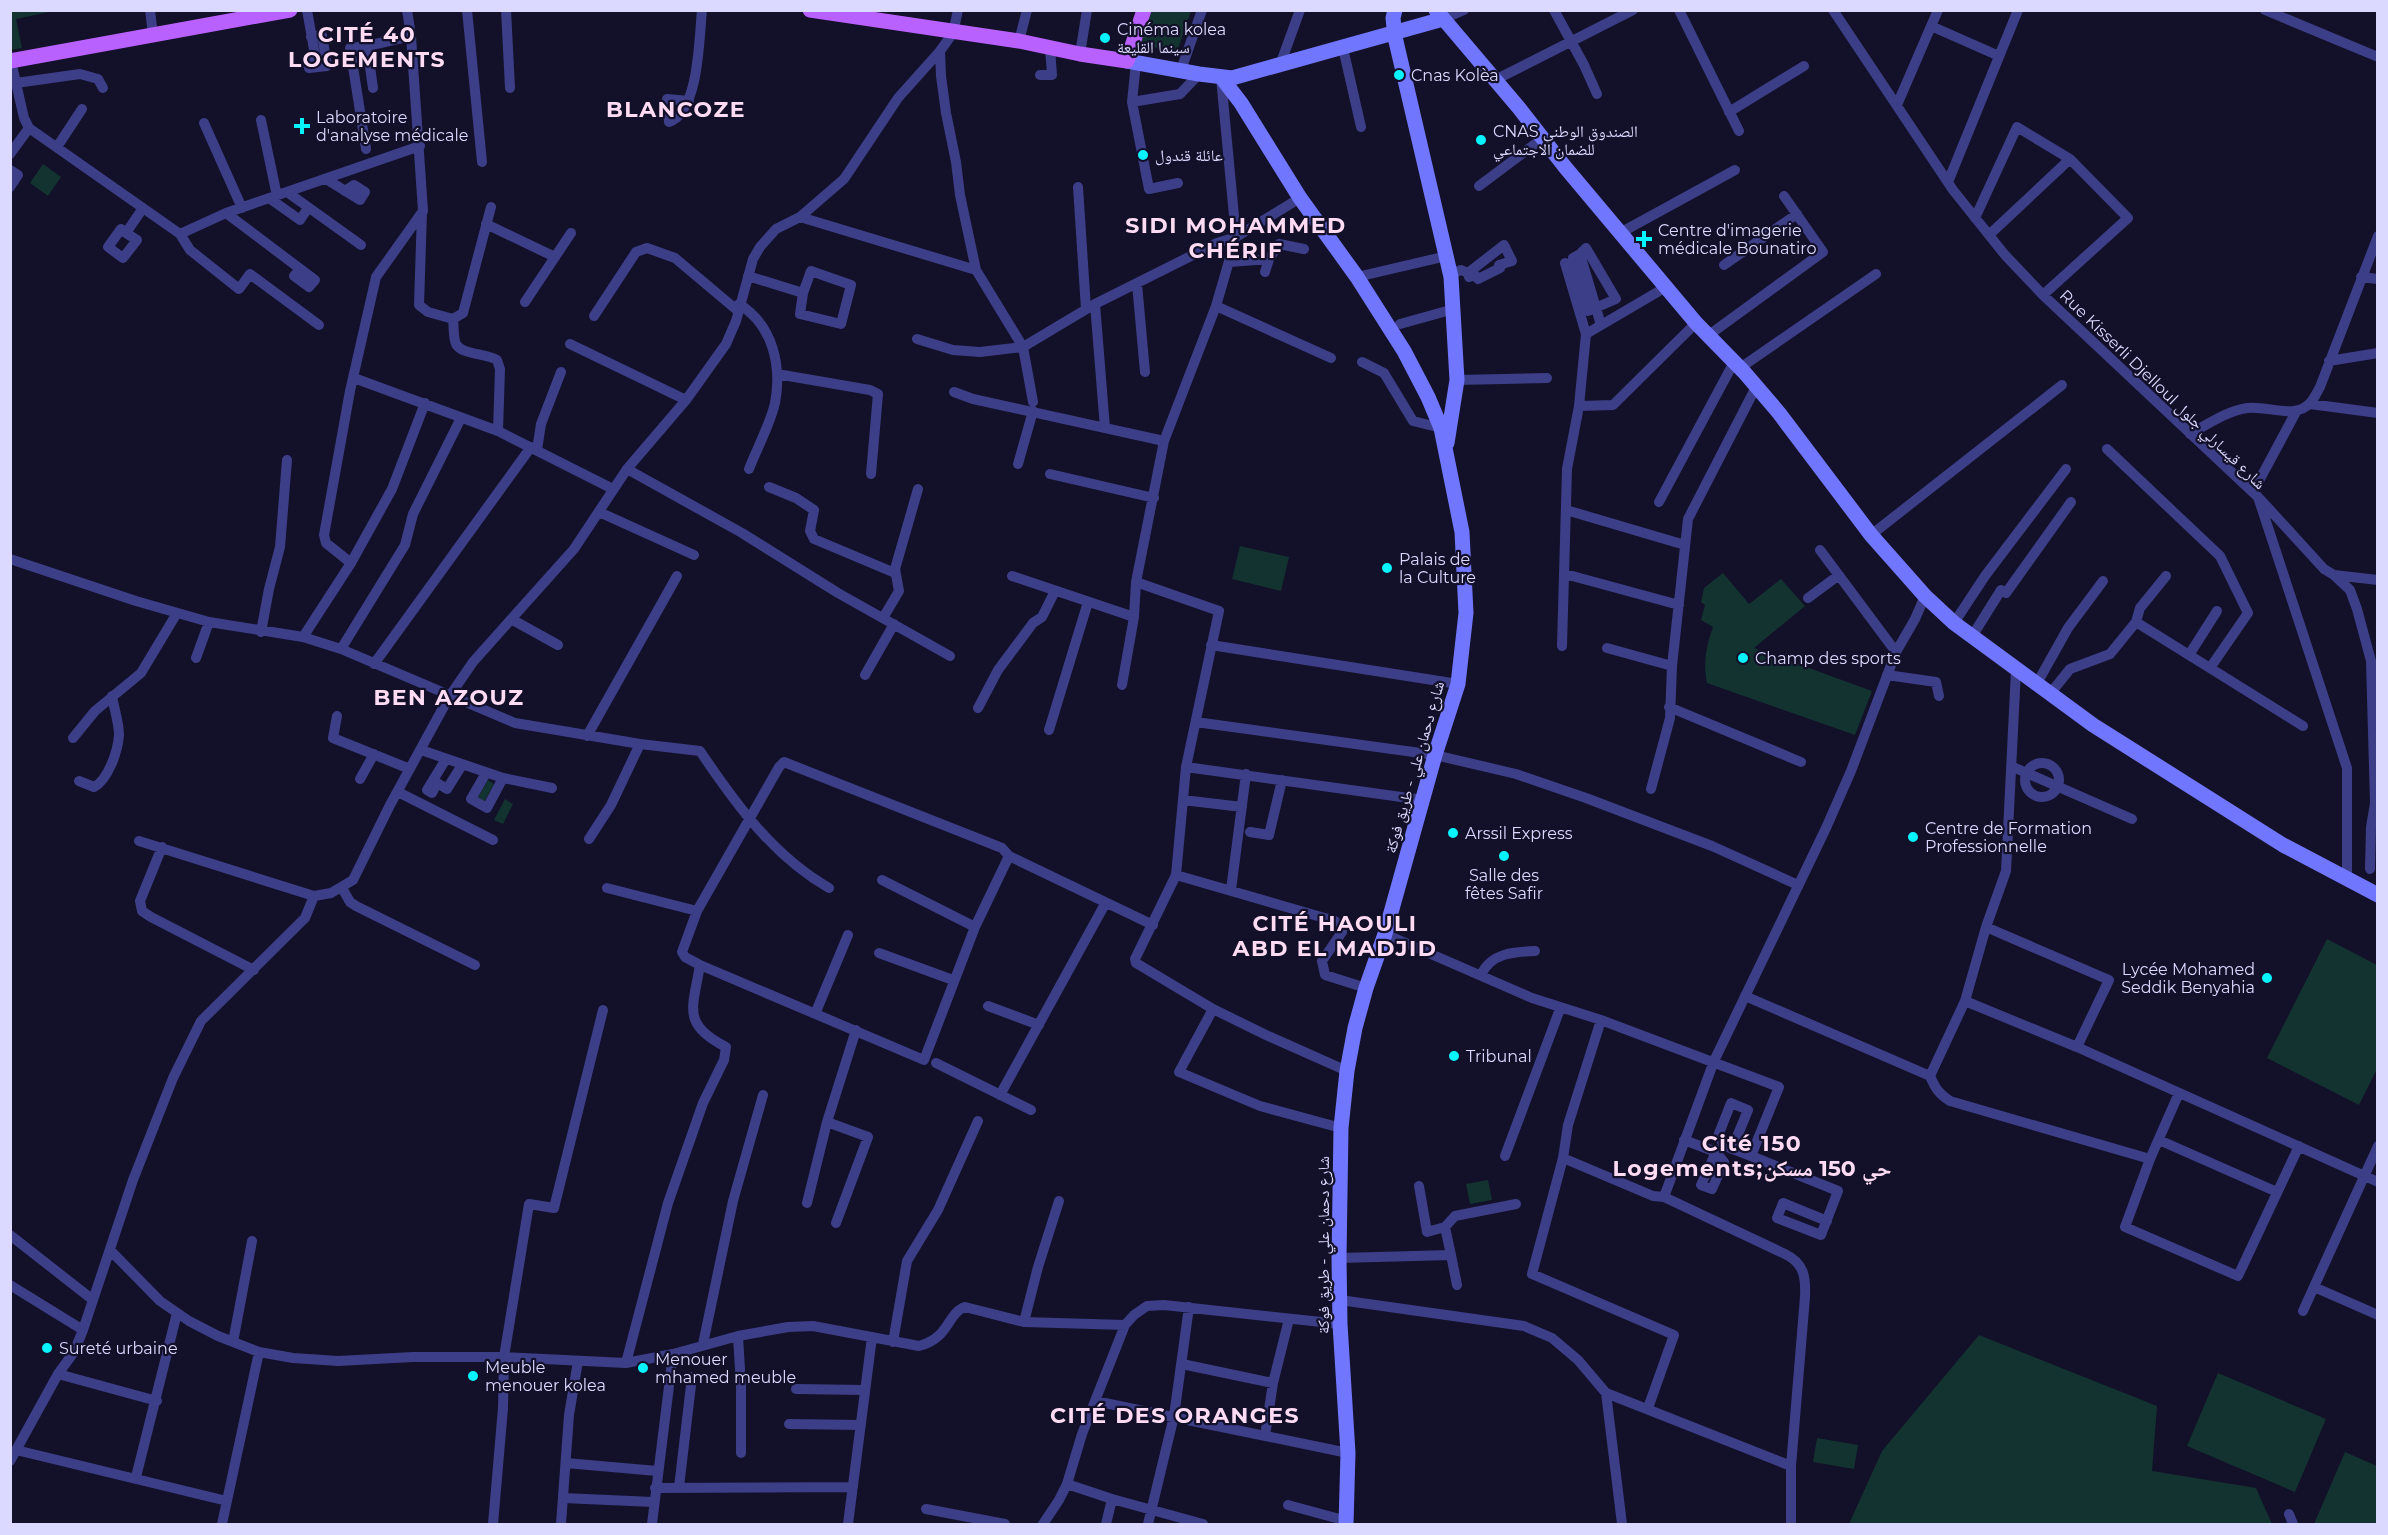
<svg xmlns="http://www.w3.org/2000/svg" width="2388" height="1535" font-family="Montserrat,'Noto Naskh Arabic',sans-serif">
<rect width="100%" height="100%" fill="#131029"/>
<path fill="#133330" d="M11,10H54V11L16,19L22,48L11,50Z
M1151,11H1191L1176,55L1140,42Z
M43,164L61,177L48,196L30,183Z
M1240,546L1289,557L1281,591L1232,579Z
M1723,573L1749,604L1781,579L1805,606L1754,648L1872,691L1855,735L1707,683C1703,663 1706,646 1713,627L1701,620L1705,605L1701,602L1704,588Z
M488,780L494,784L484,802L477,799Z
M505,799L513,804L503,824L494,820Z
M2327,939L2377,965V1069L2359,1105L2267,1058Z
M1488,1180L1492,1200L1470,1204L1466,1184Z
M1979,1335L2157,1406L2152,1471L2256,1488L2272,1524H1849L1882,1451Z
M2218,1373L2326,1419L2295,1492L2187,1446Z
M1817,1438L1858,1445L1854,1469L1813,1462Z
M2345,1452L2377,1466V1524H2314Z"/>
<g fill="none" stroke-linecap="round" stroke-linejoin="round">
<path stroke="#3c3e88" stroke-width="10" d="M150,10L153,35
M307,10L316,61L307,62L309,68L327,66L322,35L311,37
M467,10L482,162
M506,10L510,88
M958,10L953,33L940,51L941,76L946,113L956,162L960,195L976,270L1023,347L1033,402
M1554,10L1584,65L1597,94
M1679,10L1739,131
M1833,10L1953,190L2005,255L2043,295L2258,497L2347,768V881
M2265,10L2378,57
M1443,19L1464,10
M1931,26L1999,56
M1019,41L1027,10
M1343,48L1361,127
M1080,54L1087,10
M11,61L24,118L29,128L180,234L226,213L420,146
M1136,63L1132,102L1180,94L1199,74
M1280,65L1300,10
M1181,70L1202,10
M1040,75H1052L1050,48
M1495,80L1633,10
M16,83L80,74L98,79L103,88
M373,88L367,46L411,36
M689,101L667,99L669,122C699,112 699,39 702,10
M1132,102L1149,189L1178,183
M1897,105L1938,10
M1729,112L1804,66
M261,120L277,196
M204,123L242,208
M57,147L82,109
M366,149L350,48L367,46
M10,154L29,128
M10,170L18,175L10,187
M326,179L360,200L365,192L354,185L345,191
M1948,182L2018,10
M1479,186L1543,138
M1078,187L1086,309
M287,192L361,245
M269,198L300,220L308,208
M491,207L463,313L453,319C454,326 453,338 456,344C462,355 485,353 497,360L500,369L498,431
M422,212L419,305L428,312L453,319
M226,213L315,280L309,287L294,276L300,269
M800,217L976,270
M1975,218L2017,127L2070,159L2128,218L2043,295
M486,224L555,257L571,233
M126,233L137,240L123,258L108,247L121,229L126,233L143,208
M1620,233L1735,170
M180,234L190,250L239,289L250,274L319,325
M1989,235L2070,159
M1580,254L1586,248L1616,299L1588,311L1573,258L1580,254L1601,325
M1230,262L1269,259L1279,244L1304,249
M1565,263L1586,334
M1724,265L1797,214
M811,271L851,285L841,324L800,314L803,293Z
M1265,272L1269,259
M1450,274L1461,270L1468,273L1504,245L1512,261L1499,265L1500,268L1478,279L1475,275L1469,277L1468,273
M748,276L803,293
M1357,277L1447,256
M2361,277L2378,279
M1137,284L1145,372
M525,302L555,257
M739,304C773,325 782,366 775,403C770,425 757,448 749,469
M1095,304L1105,428
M1216,306L1331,358
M594,316L636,252L647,248L675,258L738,311
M1400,324L1454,309
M1709,335L1823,252L1784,196
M917,339L953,350L980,352L1023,347L1095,304L1217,243L1236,237L1300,198
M570,344L686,400
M2329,361L2378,353
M1362,362L1384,373L1413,421L1441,428
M1740,368L1876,274
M777,374L870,390L878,394L871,474
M354,378L498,431L613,489
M1457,380L1547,378
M954,392L973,399L1164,441
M2310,404L2378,413
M1579,406L1613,405L1696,323
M2190,434C2208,424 2227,411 2247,408C2267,405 2295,420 2310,403C2314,399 2317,392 2320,387L2378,236
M2107,449L2220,556L2248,613L2210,668
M537,450L541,424L561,372
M1018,464L1033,411
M627,469L742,533L838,593L950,656
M1050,474L1154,498
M769,487L796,498L814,510L810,531L814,539L895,573
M2253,492L2296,412
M2260,499L2324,569L2334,575L2378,580
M1659,502L1734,362
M1566,510L1685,545
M599,512L694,555
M1871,535L2062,385
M1820,550L1896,652
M10,559L136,601L209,622L303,637L341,649L515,723L640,744L700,751C735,803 773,856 829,888
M351,563L392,489L425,403
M1565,574L1679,605
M2334,575L2350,590L2357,609L2371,661L2375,803L2371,827L2370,869
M1012,576L1134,617L1136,582L1164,441L1216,306L1236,237L1221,78
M1136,582L1219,611L1186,767L1176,875L1135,959L1136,963L1213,1009L1266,1035L1347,1071
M1808,598L1839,575
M883,618L899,591L895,569L918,489
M511,619L558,645
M2136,622L2303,726
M1954,623L1985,576L2066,469
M261,632L269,589L280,547L287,460
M303,637L351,563L326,543L324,535L350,391L376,277L423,211L411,36L407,10
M1971,638L2001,590L2006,593L2071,502
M1211,645L1458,684
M1562,646L1567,469L1579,406L1586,334L1666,287
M1607,648L1672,666
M341,649L405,545L413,514L461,418
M2189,655L2217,611
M196,658L209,622
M374,664L531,447
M865,675L894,624
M1887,675L1936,682L1939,696
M1122,685L1134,617
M2036,685L2068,628L2103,581
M2049,695L2070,669L2110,654L2136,622L2140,608L2166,576
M1669,707L1801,762
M978,708L998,670L1033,623L1042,617L1055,591
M337,716L333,738L410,769
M1196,722L1435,755L1516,774L1586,798L1712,846L1798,885
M1049,730L1088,602
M587,736L677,576
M73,738L95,711L141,673L177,613
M421,750L503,778L552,788
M446,759L427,790L432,793L437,783L447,789L462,765
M2025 780a17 17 0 1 1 34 0a17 17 0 1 1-34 0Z
M1186,767L1423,800
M2013,767L2132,819
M486,773L471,799L487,808L503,778
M360,779L374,754
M79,781L94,787C108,780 118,751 119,735C119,723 114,708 112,696
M1651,789L1670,718L1672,666L1688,519L1756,387
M398,792L493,840
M1183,800L1242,807
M1250,832L1269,835L1282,780
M589,839L611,805L640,744
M139,841L314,896
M162,847L140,901L142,911L151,917L254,970
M1176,875L1335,921L1342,932L1322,961L1325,975L1366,988
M882,880L975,927
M342,888L350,902L356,906L475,965
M607,888L697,911L779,767L784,762L1002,848L1009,856L1153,925
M1231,890L1246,774
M697,911L682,952L685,957L700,965
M1986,927L2109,980L2077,1047
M1385,934L1532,998L1601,1020L1779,1087L1751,1156L1838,1191L1821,1235L1777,1218L1783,1203L1827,1221
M879,953L953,980
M1481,975C1491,953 1513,952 1535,951
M1745,996L1930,1076C1935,1088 1939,1094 1950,1101L2150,1159L2179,1093
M1965,1001L2077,1047L2378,1182
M988,1006L1039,1025
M1213,1009L1179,1072L1260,1106L1341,1128
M815,1014L848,935
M1601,1020L1568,1125L1563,1158L1653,1196L1664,1197L1785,1254C1804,1263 1806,1277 1805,1297L1791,1466V1524
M936,1063L1031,1110
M1930,1076L1965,1001L1986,927L2006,871L2016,670
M1000,1095L1105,904
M1684,1140L1716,1152L1725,1146L1751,1156
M2159,1140L2277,1192
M1725,1146L1718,1136L1731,1103L1748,1110L1732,1149
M1716,1152L1724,1162L1712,1189L1701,1185Z
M1505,1156L1560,1009
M1563,1158L1532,1274L1674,1335L1648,1408
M2150,1159L2125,1227L2238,1276L2299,1146
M1664,1197L1714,1061L1826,828L1851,771L1896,652L1915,619L1925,596
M807,1203L827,1122
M836,1223L868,1137L827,1122L856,1030
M1445,1227L1455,1216L1516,1204
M10,1235L93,1300
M110,1250L160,1301L189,1321L218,1336L259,1352L293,1358L338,1361L413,1357H504L626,1363L673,1354L738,1336L788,1327L813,1326L919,1346C950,1338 947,1313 965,1307L1024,1322L1125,1325
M1451,1255L1457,1285
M1339,1258L1451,1255L1445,1227L1427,1232L1419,1186
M10,1285L83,1330
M2314,1287L2378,1315
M1340,1300L1524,1326L1552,1338L1578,1360L1606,1393L1622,1524
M2303,1311L2378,1146
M1024,1322L1038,1267L1059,1201
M738,1336L741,1386V1453
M233,1342L252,1241
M893,1342L907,1261L938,1210L978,1121
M703,1344L733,1201L763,1095
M626,1363L668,1203L703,1103L724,1060L726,1047C681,1024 693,1008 700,965L924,1060L975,927L1009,856
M1182,1364L1273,1383
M58,1374L157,1401
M796,1389L864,1390
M1606,1393L1791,1466
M1095,1401L1348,1453
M789,1424L861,1425
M1265,1436L1273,1383L1289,1319
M16,1450L227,1501
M10,1461L58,1374L74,1352L83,1330L133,1180L173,1078L201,1021L305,918L314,896L331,893L353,880L390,805L449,697L473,662L574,549L627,469L686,400L726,344L736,321L753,259L760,247L776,229L800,217L844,179L898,98L940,51
M566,1463L657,1471
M136,1477L177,1313
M1067,1484L1112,1499L1203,1524
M679,1487L692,1377
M655,1488L853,1487
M563,1498L653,1502
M1288,1505L1347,1521
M926,1509L1005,1524
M2289,1514L2293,1524
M222,1524L259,1352
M493,1524L503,1408L504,1357L529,1204L554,1208L603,1010
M561,1524L569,1415L578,1361
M652,1524L673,1354
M848,1524L872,1337
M1043,1524L1059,1500L1067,1484L1082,1434L1125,1325L1134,1315L1147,1306L1164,1305L1340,1324
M1106,1524L1112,1499
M1148,1524L1174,1416L1189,1307"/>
<path stroke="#7176fe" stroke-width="15" d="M1395,10L1393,18L1395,37L1451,277L1457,380L1447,443
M1436,10L1519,108L1565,167L1696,323L1744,372L1779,413L1871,535L1925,596L1954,623L2093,725L2283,845L2378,895
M1127,61L1199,74L1232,78L1443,19
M1221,77L1241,103L1300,198L1357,277L1404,351L1428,397L1441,428L1462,532L1466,613L1458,684L1435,755L1385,934L1366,988L1355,1028L1347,1071L1341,1128L1339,1258L1340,1324L1348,1453L1346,1524"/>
<path stroke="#b961fe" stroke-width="15" d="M810,10L1019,41L1080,54L1127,61L1144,10
M10,61L290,10"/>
</g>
<g fill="#06f4fe" stroke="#131029" stroke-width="2">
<circle cx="1105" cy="38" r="6"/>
<circle cx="1399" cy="75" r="6"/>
<path d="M299 117h6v6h6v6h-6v6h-6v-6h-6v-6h6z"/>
<circle cx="1481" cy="140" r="6"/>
<circle cx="1143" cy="155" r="6"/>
<path d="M1641 230h6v6h6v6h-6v6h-6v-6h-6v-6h6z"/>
<circle cx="1387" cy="568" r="6"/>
<circle cx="1743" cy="658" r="6"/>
<circle cx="1453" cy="833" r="6"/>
<circle cx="1913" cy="837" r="6"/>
<circle cx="1504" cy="856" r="6"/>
<circle cx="2267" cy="978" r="6"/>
<circle cx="1454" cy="1056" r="6"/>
<circle cx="47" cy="1348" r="6"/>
<circle cx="643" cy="1368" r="6"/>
<circle cx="473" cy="1376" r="6"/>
</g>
<g text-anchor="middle" stroke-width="4.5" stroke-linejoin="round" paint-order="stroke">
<g font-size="16" fill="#dbd9ff" stroke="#131029" text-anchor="start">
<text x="1117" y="35">Cinéma kolea<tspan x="1117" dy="18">سينما القليعة</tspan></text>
<text x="1411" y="81">Cnas Kolèa</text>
<text x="316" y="123">Laboratoire<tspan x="316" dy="18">d'analyse médicale</tspan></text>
<text x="1493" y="137">CNAS الصندوق الوطني<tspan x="1493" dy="18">للضمان الاجتماعي</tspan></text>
<text x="1155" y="161">عائلة قندول</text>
<text x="1658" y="236">Centre d'imagerie<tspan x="1658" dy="18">médicale Bounatiro</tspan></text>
<text x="1399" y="565">Palais de<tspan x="1399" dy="18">la Culture</tspan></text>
<text x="1755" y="664">Champ des sports</text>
<text x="1925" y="834">Centre de Formation<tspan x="1925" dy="18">Professionnelle</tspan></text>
<text x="1465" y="839">Arssil Express</text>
<text x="1504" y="881" text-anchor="middle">Salle des<tspan x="1504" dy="18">fêtes Safir</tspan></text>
<text x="2255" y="975" text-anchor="end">Lycée Mohamed<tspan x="2255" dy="18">Seddik Benyahia</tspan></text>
<text x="1466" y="1062">Tribunal</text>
<text x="59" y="1354">Sureté urbaine</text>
<text x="655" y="1365">Menouer<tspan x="655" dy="18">mhamed meuble</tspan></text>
<text x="485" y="1373">Meuble<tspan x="485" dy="18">menouer kolea</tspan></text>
</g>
<g font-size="16" fill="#dbd9ff" stroke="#131029">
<text transform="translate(2163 389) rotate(44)" y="6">Rue Kisserli Djelloul شارع قيسارلي جلول</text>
<text transform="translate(1414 767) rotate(-74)" y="6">شارع دحمان علي - طريق فوكة</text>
<text transform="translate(1323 1245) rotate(-90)" y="6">شارع دحمان علي - طريق فوكة</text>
</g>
<g font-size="22" font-weight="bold" letter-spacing="1.5" fill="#ffdbf4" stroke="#131029">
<text x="367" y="42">CITÉ 40<tspan x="367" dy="25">LOGEMENTS</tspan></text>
<text x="676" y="117">BLANCOZE</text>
<text x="1236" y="233">SIDI MOHAMMED<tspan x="1236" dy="25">CHÉRIF</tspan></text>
<text x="449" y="705">BEN AZOUZ</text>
<text x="1335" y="931">CITÉ HAOULI<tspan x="1335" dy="25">ABD EL MADJID</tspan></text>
<text x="1752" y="1151">Cité 150<tspan x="1752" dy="25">Logements;حي 150 مسكن</tspan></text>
<text x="1175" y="1423">CITÉ DES ORANGES</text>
</g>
</g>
<rect width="2388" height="1535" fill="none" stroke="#dbd9ff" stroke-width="24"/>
</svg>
